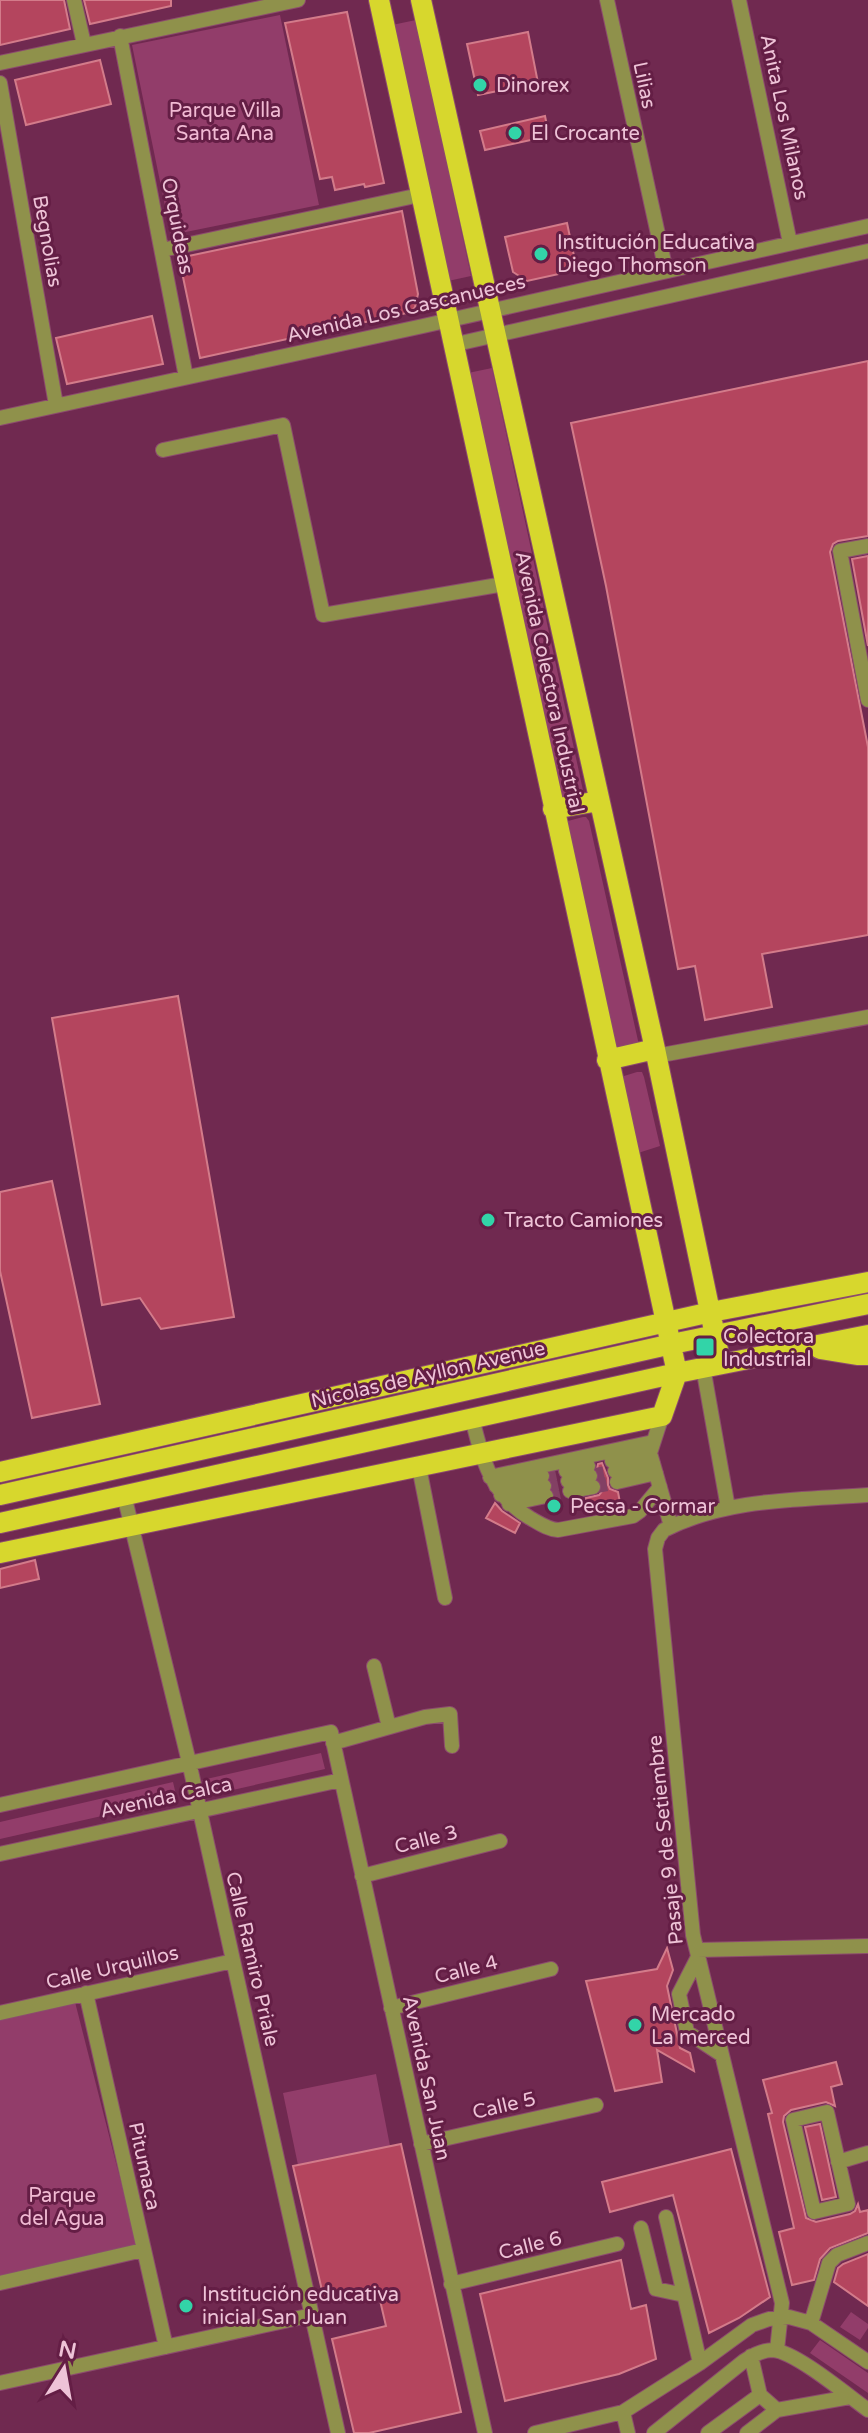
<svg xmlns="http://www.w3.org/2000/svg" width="868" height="2433" font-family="'Varela Round',sans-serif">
<rect width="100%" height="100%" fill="#702950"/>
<path fill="#923d6a" d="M280,15L319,205L171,235L132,45Z
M416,20L471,276L448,281L392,25Z
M492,368L584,795L562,803L468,373Z
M583,817H586L589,821L639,1045L617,1054L566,825L568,821Z
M637,1072H642L644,1077L660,1146L638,1153L622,1080L624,1076Z
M321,1753L325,1769L206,1796L202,1780Z
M173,1782L177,1799L0,1839V1822Z
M75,2002L139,2253L0,2285V2018Z
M376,2074L390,2146L298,2165L283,2093Z
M851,2312L868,2324V2328L860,2340L840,2327Z
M820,2340L868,2373V2393L810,2353Z"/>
<path fill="#b4455e" stroke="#d37b8a" stroke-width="2" d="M0,0H64L70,29L0,45Z
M84,0H171V6L90,24Z
M347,12L384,183L365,187L364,184L335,190L332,177L320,179L285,23Z
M528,32L538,83L478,95L467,44Z
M100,60L111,104L26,125L15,80Z
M545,116L549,136L485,150L480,131Z
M402,211L418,294L415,307L411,312L200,358L179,258Z
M567,223L577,270L527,281L513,272L505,237Z
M152,316L163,364L67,384L56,338Z
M868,361V536L838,541L833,544L830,552L868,747V935L762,954L772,1007L705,1020L695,966L678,969L606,586L571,423Z
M868,556V646L852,559Z
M178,996L234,1317L161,1329L140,1298L102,1305L52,1018Z
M52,1181L100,1404L32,1418L0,1271V1192Z
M602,1463L608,1478V1485L610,1489L618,1492L621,1508L589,1514L586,1498L599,1495L603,1490L597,1469L598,1464Z
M495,1503L502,1511L520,1523L515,1533L486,1518Z
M35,1560L39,1579L0,1588V1569Z
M667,1948L673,1970L667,1986L680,2048L690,2053L694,2071L657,2050L662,2082L615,2091L586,1981L657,1969Z
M836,2062L842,2084L831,2087L835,2106L826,2102L791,2110L784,2116L783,2122L806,2218L816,2222L850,2214L855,2211L858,2204L860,2212L868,2210V2233L830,2248L820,2259L814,2280L792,2285L779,2232L794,2228L768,2114L772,2113L763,2080Z
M820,2124L836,2197L822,2200L805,2127Z
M401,2144L461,2412L369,2433H354L332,2339L386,2326L379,2296L370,2289L324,2299L293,2166Z
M731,2149L770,2297L739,2318L709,2333L673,2195L610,2212L602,2182Z
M868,2254V2306L834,2282L838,2268L843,2264Z
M621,2260L631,2309L646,2305L656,2359L619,2374L505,2401L480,2294Z"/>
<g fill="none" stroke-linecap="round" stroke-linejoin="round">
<path stroke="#834064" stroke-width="14" stroke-dasharray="14 7" stroke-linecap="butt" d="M542,1476L566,1471
M590,1476L615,1471
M544,1486L568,1481
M593,1487L617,1482
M546,1496L570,1491"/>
<g stroke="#8c4b6e" stroke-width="16">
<path id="minor" d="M74,0L84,44
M607,0L666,271
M739,0L790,243
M120,36L186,377
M0,63L298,0
M0,83L56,405
M162,250L420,195
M452,345L868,251
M0,418L423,326L868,226
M163,450L283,425L323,615L504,584
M868,546L840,551L868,700
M656,1056L868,1017
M703,1367L728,1508
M472,1418C482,1459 491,1495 530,1518C539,1523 547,1529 558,1530L633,1516L640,1511L660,1487
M650,1453L671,1526
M612,1461L650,1453L662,1416
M419,1467L445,1598
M566,1471L588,1466
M615,1471L653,1463
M490,1477L653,1442
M568,1481L590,1476
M617,1482L656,1473
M496,1486L542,1476
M570,1491L593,1487
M124,1495L189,1762L338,2433
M501,1495L544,1486
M509,1504L546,1496
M374,1666L389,1727
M333,1743L425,1717L450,1714L452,1746
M0,1805L331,1732L485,2433
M0,1854L341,1780
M362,1876L500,1841
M697,1950L868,1946
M698,1957L679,1994L687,2032L722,2055
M86,1993L166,2347
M391,2008L551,1969
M0,2013L233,1961
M827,2112L848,2204L814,2212L793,2120Z
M421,2144L596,2105
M838,2162L868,2153
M666,2217L700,2363
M641,2228L656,2289L684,2295
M0,2283L143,2250
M451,2284L617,2244
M811,2323L829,2263L837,2255L868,2243
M777,2350L782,2303L693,1935L655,1549L658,1538L664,1530C727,1498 799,1500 868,1495
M751,2356L760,2395L777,2410
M0,2383L312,2315
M623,2412L628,2433
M535,2433L623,2412L700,2363L752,2325L769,2319L789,2317L811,2323L868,2362
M654,2433L744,2361C753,2355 762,2350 773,2350C796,2352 847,2395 868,2410
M708,2433L760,2395
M747,2433L777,2410L850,2397"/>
</g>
<g stroke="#8c4b6e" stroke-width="22">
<path id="major" d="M379,0L677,1373
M421,0L655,1049L721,1364
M553,809L599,801
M607,1060L655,1049
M820,1349L857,1355H868
M0,1472L711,1312L868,1282
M0,1495L672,1344L868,1304
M0,1523L677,1373L868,1335
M0,1553L662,1416L677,1373"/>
</g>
<use href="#minor" stroke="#8f914b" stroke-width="14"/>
<use href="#major" stroke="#d7d72d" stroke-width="20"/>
</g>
<g fill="#32d4a8" stroke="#641e45" stroke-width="3">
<circle cx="480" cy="85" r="8"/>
<circle cx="515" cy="133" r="8"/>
<circle cx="541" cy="254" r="8"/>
<circle cx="488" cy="1220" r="8"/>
<rect x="695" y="1337" width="20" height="20" rx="4"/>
<circle cx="554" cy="1506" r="8"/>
<circle cx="635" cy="2025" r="8"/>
<circle cx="186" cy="2306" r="8"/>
</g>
<g text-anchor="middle" stroke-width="6" stroke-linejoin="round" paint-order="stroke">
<g font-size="20" fill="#eec3d7" stroke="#641e45" text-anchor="start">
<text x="496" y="92">Dinorex</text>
<text x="531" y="140">El Crocante</text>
<text x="557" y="249">Institución Educativa<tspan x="557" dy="23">Diego Thomson</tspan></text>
<text x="504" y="1227">Tracto Camiones</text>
<text x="723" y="1343">Colectora<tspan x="723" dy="23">Industrial</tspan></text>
<text x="570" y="1513">Pecsa - Cormar</text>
<text x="651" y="2021">Mercado<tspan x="651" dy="23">La merced</tspan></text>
<text x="202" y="2301">Institución educativa<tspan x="202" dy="23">inicial San Juan</tspan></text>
</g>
<g font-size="20" fill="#eec3d7" stroke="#641e45">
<text transform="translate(645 85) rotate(78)" y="7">Lilias</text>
<text transform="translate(785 117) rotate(78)" y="7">Anita Los Milanos</text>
<text transform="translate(178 226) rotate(79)" y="7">Orquideas</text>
<text transform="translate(48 241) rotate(80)" y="7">Begnolias</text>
<text transform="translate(406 308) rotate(-13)" y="7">Avenida Los Cascanueces</text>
<text transform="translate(550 682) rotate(78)" y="7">Avenida Colectora Industrial</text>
<text transform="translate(428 1374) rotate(-13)" y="7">Nicolas de Ayllon Avenue</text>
<text transform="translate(166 1797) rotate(-12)" y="7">Avenida Calca</text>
<text transform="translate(426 1839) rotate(-14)" y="7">Calle 3</text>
<text transform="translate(665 1840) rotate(-96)" y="7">Pasaje 9 de Setiembre</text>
<text transform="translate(253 1959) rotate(77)" y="7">Calle Ramiro Priale</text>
<text transform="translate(112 1967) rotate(-13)" y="7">Calle Urquillos</text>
<text transform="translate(466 1969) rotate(-14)" y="7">Calle 4</text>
<text transform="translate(427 2078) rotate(78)" y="7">Avenida San Juan</text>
<text transform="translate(504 2105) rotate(-13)" y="7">Calle 5</text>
<text transform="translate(145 2166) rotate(78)" y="7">Pitumaca</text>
<text transform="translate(530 2245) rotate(-14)" y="7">Calle 6</text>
</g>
<g font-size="20" fill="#f1bad3" stroke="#641e45">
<text x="225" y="117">Parque Villa<tspan x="225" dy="23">Santa Ana</tspan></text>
<text x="62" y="2202">Parque<tspan x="62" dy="23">del Agua</tspan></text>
</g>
</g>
<g transform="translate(64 2369) rotate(11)" stroke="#641e45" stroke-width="6" paint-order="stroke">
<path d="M0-6L14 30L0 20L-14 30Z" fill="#eec3d7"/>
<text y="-12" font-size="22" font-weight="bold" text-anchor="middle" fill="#eec3d7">N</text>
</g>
</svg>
